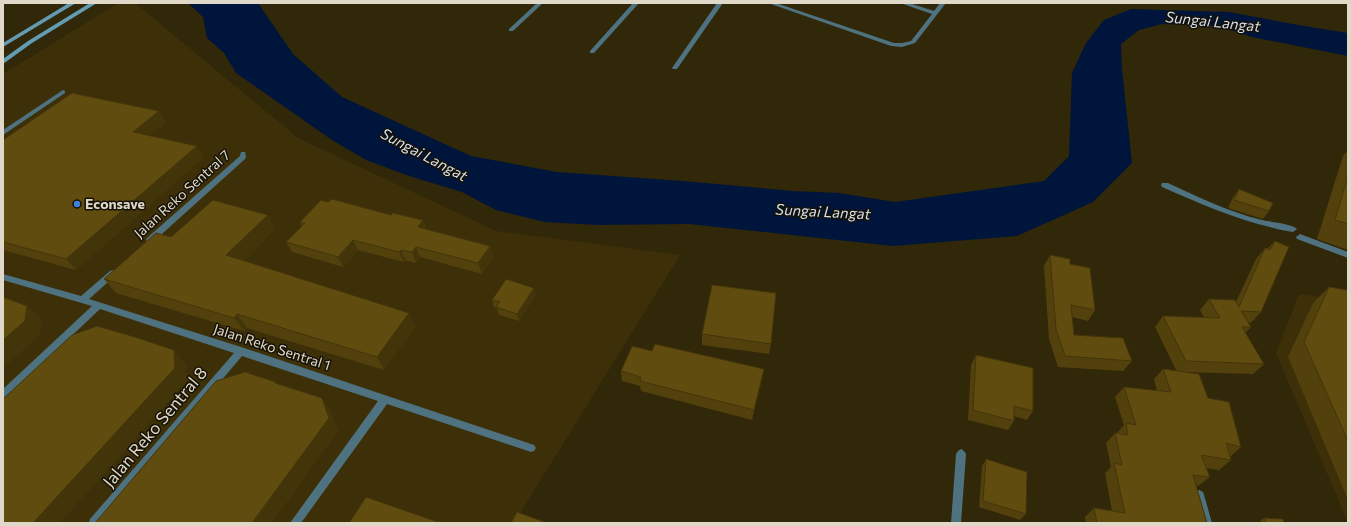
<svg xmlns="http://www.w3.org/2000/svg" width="1351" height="526" font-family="Commissioner,sans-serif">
<rect width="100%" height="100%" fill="#312709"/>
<path fill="#3d3009" d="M118,3H135L298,138L496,231L680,255L514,523H3V74Z
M1299,294L1348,301V523L1276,353Z"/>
<path fill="#00153b" d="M188,3H258L293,54L342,97L471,156L557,172L683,181L793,191L839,193L895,202L1044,181L1069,156L1072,73L1086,43L1104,20L1131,9L1229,12L1298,25L1348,33V56L1252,37L1218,26L1162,24L1139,30L1121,44L1122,69L1132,163L1093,202L1017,236L893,246L689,224L598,225L545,222L496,210L462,192L409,176L366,160L332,140L236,73L224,53L207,38L203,17Z"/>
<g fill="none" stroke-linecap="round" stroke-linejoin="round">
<path fill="#4f7280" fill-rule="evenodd" d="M537,3H543L513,31H509V29Z
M633,3H639L594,53H590V51Z
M717,3H723L677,69H673L672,68Z
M768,3H776L894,43H902L911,41L932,14L900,3H909L934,11L940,3H946L915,43L902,47L891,46Z
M63,90L65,91V93L3,135V130Z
M241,152H245L246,157L245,159L153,242H147L146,240L147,238L240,156Z
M1162,183H1168C1198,197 1229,212 1262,220C1270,222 1293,224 1297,229L1293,232C1247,224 1205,206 1162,187L1161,185Z
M1300,234L1348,252V258L1297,239L1296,237Z
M113,270L116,271L117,273L116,275L89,299L241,347L531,444L534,445L536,448L534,451L531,452L387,404L301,523H290L378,401L242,356L101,523H89L90,519L234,353L100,309L6,398L3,399V389L92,306L3,280V274L81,296L110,271Z
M961,449L964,451L966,454L961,523H951L956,454L958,451Z
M1199,490L1203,492L1204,495L1212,523H1202L1194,495L1195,492Z"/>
<path fill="#639cb2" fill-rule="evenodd" d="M69,3H76L3,47V43Z
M90,3H97L32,43L3,64V59L28,41Z"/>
</g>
<path fill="#53410d" d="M159,111L166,122L149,136L204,157L76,270L3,250V140Z
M1348,150V250L1317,239L1343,156Z
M1239,189L1269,211L1263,219L1228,208L1233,197Z
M328,202L391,215L423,220L426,229L490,246L493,257L482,274L420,257L416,263L405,260L404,262L358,250L343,267L292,252L286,242L302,226L300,222Z
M275,229L244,261L409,313L415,327L384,370L247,328L244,331L116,293L104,279Z
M1275,241L1261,312L1251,323L1248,322L1251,327L1245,333L1264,364L1253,374L1184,372L1208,398L1241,447L1230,457L1231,460L1219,470L1206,468L1210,477L1198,486H1196L1207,523H1086L1085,517L1094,508L1112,511L1105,473L1111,467L1106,443L1115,433H1117L1124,425L1115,397L1124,387L1157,391L1154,379L1163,369L1176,370L1155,327L1163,316L1204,318L1200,310L1209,299L1236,302L1256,259L1265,248L1267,249Z
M1050,255L1070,264L1095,310L1088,321L1072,317L1074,335L1132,361L1123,371L1058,367L1049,339L1044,266Z
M1329,287L1348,290V500L1288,357L1313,303Z
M534,288L536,295L519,321L499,315L497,308L494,307L492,300Z
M702,334L771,344L769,354L702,345Z
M652,351L764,369L762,379L752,420L641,391L640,386L622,381L621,371Z
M976,355L1033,411L1027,420L1014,416V421L1008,430L968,420L971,365Z
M986,459L1026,514L1020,520L979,507L982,466Z
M1264,518L1284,523H1261L1260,521Z"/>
<path fill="#43350a" d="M159,111L166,122L140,143L133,132Z
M197,146L204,157L76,270L66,259Z
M268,215L275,229L236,269L226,255Z
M423,220L426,230L418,227Z
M353,240L358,250L343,267L338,257Z
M490,246L493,257L482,274L478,263Z
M416,247L420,257L416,263L412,252Z
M401,250L405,260L404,262L399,252Z
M534,288L536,295L519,321L517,314Z
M27,306L42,320L40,335L3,368V340Z
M409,313L415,327L384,370L377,357Z
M237,314L247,328L244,331L234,318Z
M174,350L186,364L187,381L60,523H33Z
M764,369L762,379L752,420L754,410Z
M322,398L331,411L338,431L272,523H252Z"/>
<path fill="#604c0f" stroke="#43350a" d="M72,93L159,111L133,132L197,146L66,259L3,242V140Z
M1348,176V224L1335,220Z
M1239,189L1273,203L1269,211L1234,200Z
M332,199L391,215L393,213L423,220L418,227L490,246L478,263L416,247L412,252L401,250L399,252L353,240L338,257L286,242L305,223L300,222L321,200L328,202Z
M213,200L268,215L226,255L409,313L377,357L237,314L234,318L104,279L156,233L171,237Z
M1275,241L1289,247L1261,312L1241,311L1251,327H1242L1264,364L1186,361L1163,316L1220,318L1209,299L1235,300L1239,307L1265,248L1270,250Z
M1050,255L1070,259V264L1090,268L1095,310L1071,305L1074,335L1123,338L1132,361L1065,356L1056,329Z
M506,279L534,288L517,314L496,307L500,302L492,300Z
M712,285L776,293L771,344L702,334Z
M1329,287L1348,290V441L1304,342Z
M3,297L27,306L25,321L3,340Z
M97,326L135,337L174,350L175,368L33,523H3V399L72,335Z
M655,344L764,369L754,410L640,381L641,377L621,371L632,346L652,351Z
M976,355L1033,368V411L1014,406V421L973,410Z
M1163,369L1199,374L1208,398L1229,402L1241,447L1226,443L1231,460L1201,455L1210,477L1193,475L1207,523H1097L1094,508L1125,513L1114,463L1122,465L1115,433L1128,435L1126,423L1136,425L1124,387L1171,392Z
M245,372L276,382L275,383L322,398L329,418L252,523H95L216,381Z
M986,459L1027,472L1026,514L983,501Z
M366,497L441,523H349Z
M517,512L547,523H511Z
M1264,518L1283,519L1284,523H1266Z"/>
<circle fill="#3f7fe0" stroke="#151105" stroke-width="1.5" cx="77" cy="204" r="4"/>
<g text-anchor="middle" stroke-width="3" stroke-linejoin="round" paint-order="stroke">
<g font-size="14" fill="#e0d9c9" stroke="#151105">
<text transform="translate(182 194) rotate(-42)" y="5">Jalan Reko Sentral 7</text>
<text transform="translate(272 347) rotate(18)" y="5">Jalan Reko Sentral 1</text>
</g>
<g font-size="14" font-weight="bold" fill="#e0d9c9" stroke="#151105" text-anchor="start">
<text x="85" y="209">Econsave</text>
</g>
<g font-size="15" font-style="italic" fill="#d4dff0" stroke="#151105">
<text transform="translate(1213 22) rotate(6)" y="5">Sungai Langat</text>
<text transform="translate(424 155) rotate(28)" y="5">Sungai Langat</text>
<text transform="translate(823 212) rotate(3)" y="5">Sungai Langat</text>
</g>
<g font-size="17" fill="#e0d9c9" stroke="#151105">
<text transform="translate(155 427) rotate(-50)" y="6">Jalan Reko Sentral 8</text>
</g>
</g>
<rect width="1351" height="526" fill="none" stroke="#e0d9c9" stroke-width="8"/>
</svg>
